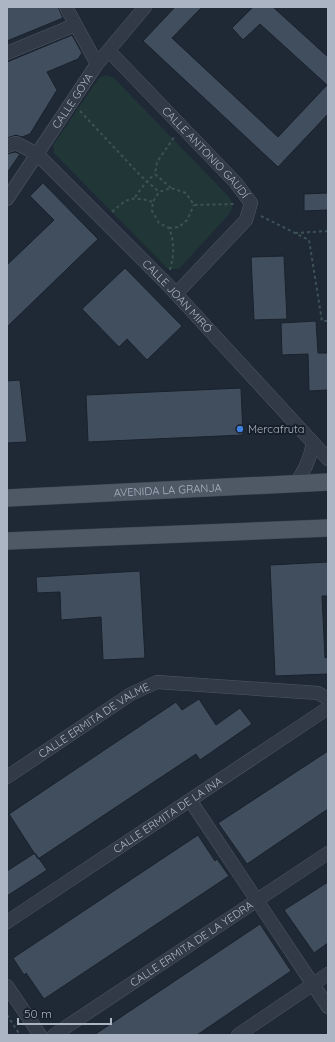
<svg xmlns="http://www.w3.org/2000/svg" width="335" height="1042" font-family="Quicksand,sans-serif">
<rect width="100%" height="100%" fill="#1e2935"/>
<path fill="#213637" d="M106,75L114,78L230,198L233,206L229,214L179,269H168L54,153L53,145L99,78Z"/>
<path fill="#414e5d" stroke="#19212c" d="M7,7H58L63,18L7,41Z
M175,7H202L172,38L278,137L327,85L260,24L243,40L232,28L253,7H273L328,57V114L278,167L143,41Z
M72,35L82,53L78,59L47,72L57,90L30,134L22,137L16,135L7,138V62Z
M15,152L20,154L7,173V154Z
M43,183L98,239L7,327V265L54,220L30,196Z
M328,193V210L304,211V194Z
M284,256L287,319L254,320L251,257Z
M125,268L182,326L147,360L127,339L119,347L82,309Z
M316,321L318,353H328V390L309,391L308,354L282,355L281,323Z
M20,380L27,442L7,443V381Z
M241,388L243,435L88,442L86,395Z
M328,562V596H322L325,658L328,657V674L275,676L270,565Z
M140,571L145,658L103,660L101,617L61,620L60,592L37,593L36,577Z
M199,699L216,725L240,708L252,724L200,760L196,754L38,859L9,814L176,702L182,710Z
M328,751V809L247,864L218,823Z
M198,835L215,861L217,859L229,876L44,999L26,973L24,975L13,958Z
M35,853L47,870L7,896V871Z
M328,882V943L314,953L284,910Z
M260,924L291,971L197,1035H94Z"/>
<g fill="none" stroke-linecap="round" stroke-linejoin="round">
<g stroke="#4f5864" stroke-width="14">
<g id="minor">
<path d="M66,7L97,64"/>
<path id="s1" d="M109,51L236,183L251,203L246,220L176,294"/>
<path d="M7,53L75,25"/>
<path id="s2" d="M7,146L16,143L37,154L167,284L328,459"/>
<path id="s3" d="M7,199L97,64L145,7"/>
<path d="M295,485C304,471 310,460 313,443"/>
<path id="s4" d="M7,777L131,694L157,682L318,693L328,699"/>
<path d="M190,800L328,1007"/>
<path id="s5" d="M7,922L328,708"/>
<path d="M7,986L40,1035"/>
<path id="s6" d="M54,1035L328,853"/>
<path d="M238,1035L328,974"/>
</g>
</g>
<g stroke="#3b434f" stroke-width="18">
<g id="major">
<path id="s7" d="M7,498L328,482"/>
<path d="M7,541L328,528"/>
</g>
</g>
<path stroke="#3d5254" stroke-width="2" stroke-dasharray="3 3" stroke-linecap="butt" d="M80,111L139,174L159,192
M171,188L155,174L157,162L175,136
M135,197L147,181L155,174
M112,212C128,197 132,196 153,202
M261,216L309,240L322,321H328
M169,228L179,227L187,220L194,205
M295,233L328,231
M170,270C174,255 175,243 169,228L159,223L152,211L153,202L159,192L171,188L186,193L194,205L235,204
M7,1015L20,1035"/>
<use href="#minor" stroke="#313a46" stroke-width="13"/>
<use href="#major" stroke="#4f5966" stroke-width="17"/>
</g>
<circle fill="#3f7fe0" stroke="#171f2a" stroke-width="1.5" cx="240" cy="429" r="4"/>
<g text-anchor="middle" stroke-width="4" stroke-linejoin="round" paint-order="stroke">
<g font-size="11" fill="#abb5c3" stroke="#171f2a">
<text dy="4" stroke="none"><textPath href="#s3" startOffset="118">CALLE GOYA</textPath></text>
<text dy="4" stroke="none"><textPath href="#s1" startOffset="140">CALLE ANTONIO GAUDÍ</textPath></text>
<text dy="4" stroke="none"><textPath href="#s2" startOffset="233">CALLE JOAN MIRÓ</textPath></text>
<text dy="4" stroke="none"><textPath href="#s7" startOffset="161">AVENIDA LA GRANJA</textPath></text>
<text dy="4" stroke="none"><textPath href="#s4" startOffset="104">CALLE ERMITA DE VALME</textPath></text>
<text dy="4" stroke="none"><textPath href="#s5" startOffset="193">CALLE ERMITA DE LA INA</textPath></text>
<text dy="4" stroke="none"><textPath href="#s6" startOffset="165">CALLE ERMITA DE LA YEDRA</textPath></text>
</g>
<g font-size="11" fill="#abb5c3" stroke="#171f2a" text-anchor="start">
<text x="248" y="433">Mercafruta</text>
</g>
</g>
<rect width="335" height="1042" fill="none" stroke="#abb5c3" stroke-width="16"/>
<path d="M18 1018v6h93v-6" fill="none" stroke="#abb5c3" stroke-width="2"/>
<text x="24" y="1018" font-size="12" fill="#abb5c3" stroke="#171f2a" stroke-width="3" paint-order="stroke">50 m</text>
</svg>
